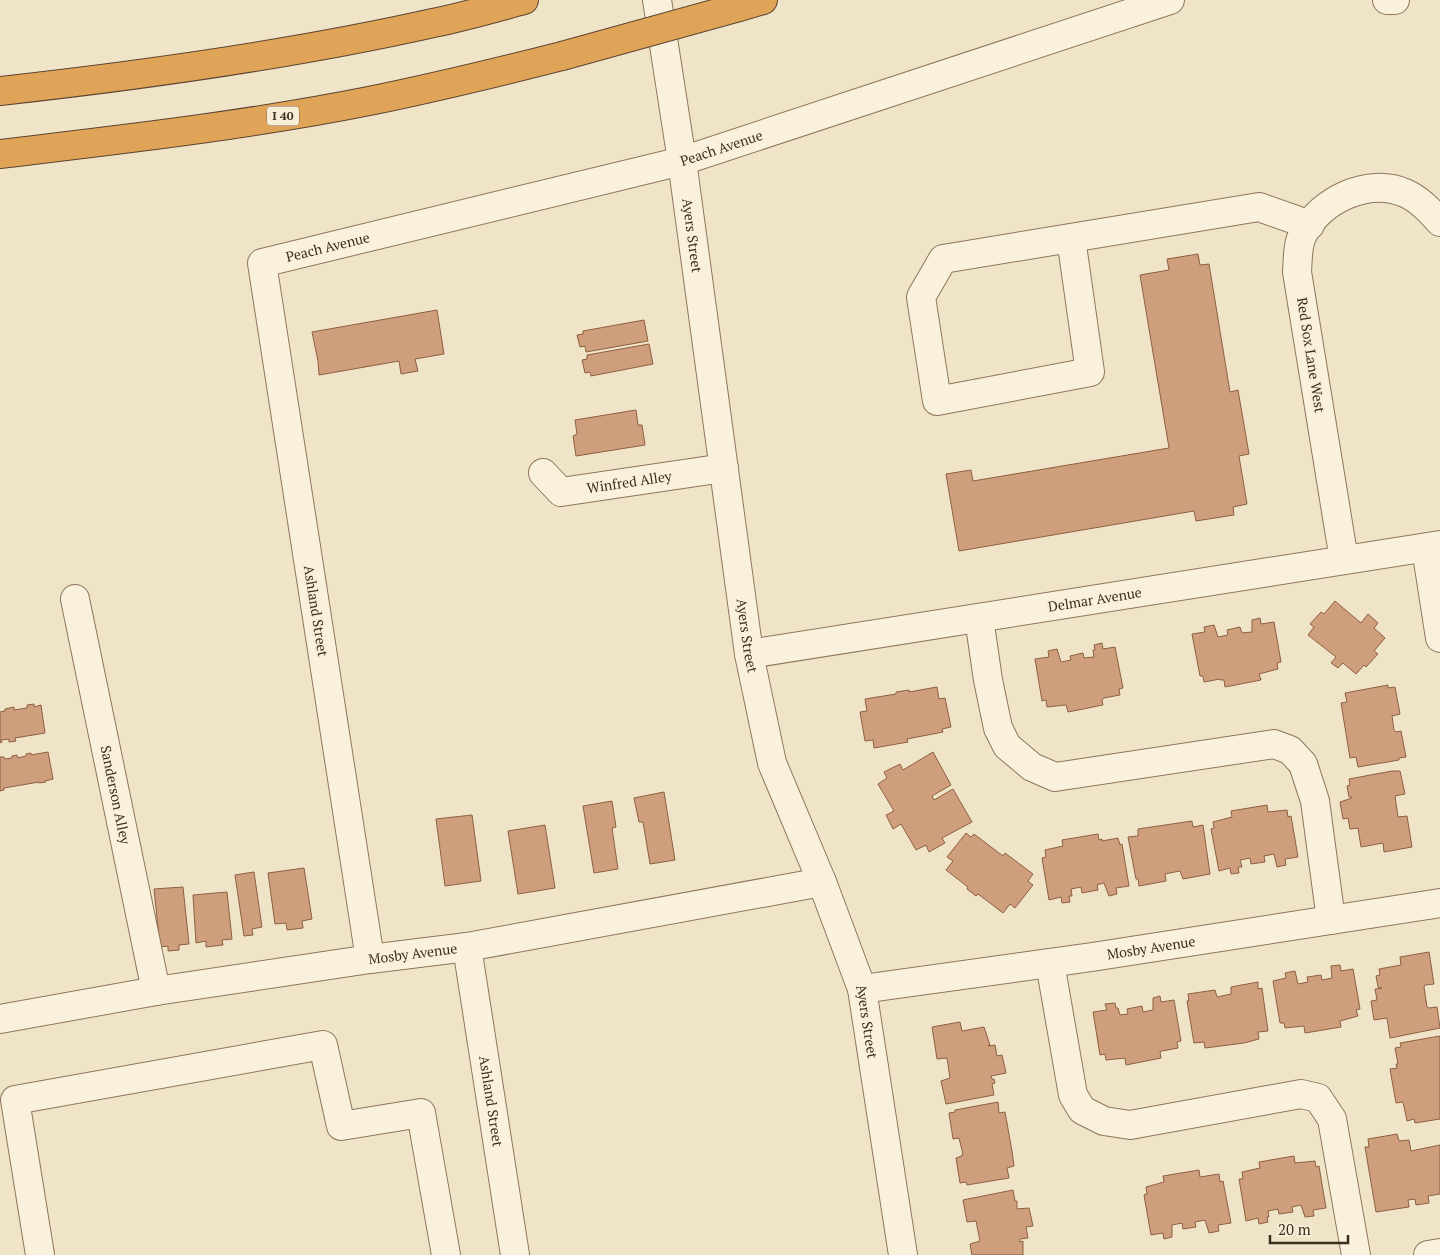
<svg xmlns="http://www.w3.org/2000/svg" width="1440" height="1255" font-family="'PT Serif',serif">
<rect width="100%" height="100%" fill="#f0e4c8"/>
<path fill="#cf9f7d" stroke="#8d5f41" d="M1198,254L1200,265L1209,264L1230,392L1238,390L1249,454L1239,456L1247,504L1233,507L1234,515L1196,521L1194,511L959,551L946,474L971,470L973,481L1169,448L1140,275L1169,270L1167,259Z
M437,310L444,354L415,359L418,371L401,374L399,361L319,375L318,361L312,332Z
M644,320L648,341L586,352L585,346L580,347L577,335L583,334V331Z
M649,344L653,364L591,376L590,372L585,373L582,360L587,359V355Z
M636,410L638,425H642L645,445L576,456L573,436L577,434L575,420Z
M1335,601L1361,623L1368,614L1378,623L1374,628L1385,638L1374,651L1378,654L1366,667L1364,665L1356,674L1343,663L1338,668L1331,663L1336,657L1308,635L1314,627L1310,624L1321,612L1324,614Z
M1260,618L1261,624L1274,622L1281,662L1277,663L1278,669L1259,674L1261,680L1225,687L1224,680H1220V679L1204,682L1203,676H1200L1192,634L1205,632L1204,627L1214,625L1218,637L1228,635L1227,630L1240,627L1242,633L1252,632V620Z
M1102,643L1103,649L1115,647L1123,688L1119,689L1120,695L1104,698L1102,700L1103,705L1068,712L1066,705L1047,707L1046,700L1042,701L1035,659L1049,657L1048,651L1057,649L1061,662L1071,660L1070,656L1083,653L1084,658L1094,657L1093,650H1095L1094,645Z
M1388,685V688L1395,687L1400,714L1392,716L1394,730L1396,732L1401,731L1406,757L1399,758V760L1358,767L1356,757L1350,758L1341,703L1347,702L1345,693Z
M937,687L939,699L945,698L951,727L942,729L943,732L907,739L908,742L874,748L873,740L865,741L860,712L867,711L865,699L896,694V692L909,690V692Z
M34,704V707L41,705L45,733L15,738L16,741L9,742V739L1,740L2,742L0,743V712L5,711V709L14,707V710L27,708V705Z
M48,752L53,779L45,781L46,782L39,783V782L4,788V790L0,791V757H4L5,759L12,758V756L17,755L18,758L26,756V754L31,753V755Z
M933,752L951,785L932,796L934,800L953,789L972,822L942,838L945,843L929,852L926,845L916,850L901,824L893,829L886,815L894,811L878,784L887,778L884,772L900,764L903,770Z
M1392,771H1400L1405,794L1395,796L1398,817L1407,816L1412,847L1384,852L1383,843L1361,847L1358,828L1350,829L1348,818L1343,819L1340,802L1352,798V797H1349L1347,786L1350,785L1349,779Z
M664,792L675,860L650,864L643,822H639L634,798Z
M612,801L616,827L612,828L618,869L594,873L583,806Z
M1267,805L1268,812L1287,810L1288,817L1291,816L1298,857L1285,859L1286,865L1277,867L1274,854L1264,856L1265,862L1251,864L1250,858L1240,860L1242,867H1238L1239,873L1231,874L1230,868L1219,871L1211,829L1214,828L1213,822L1232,817L1231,811Z
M472,815L481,881L445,886L436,819Z
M1192,821L1193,827L1203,825L1210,874L1183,879L1180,871L1165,874L1166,881L1139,886L1138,879H1136L1128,837L1138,836V829Z
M545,825L555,888L518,894L508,831Z
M966,833L971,837L974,834L1003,856L1005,853L1033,874L1028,881L1033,885L1015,908L1010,904L1003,913L978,894L976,896L967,889L968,887L946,870L953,861L947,857Z
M1098,834L1099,840L1102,839V841L1118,838L1120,845L1122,844L1129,886L1116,888L1117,894L1109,896L1104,883L1097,885L1098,890L1082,893L1081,887L1071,889L1072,896H1069L1070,902L1062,903L1061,897L1049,900L1042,858L1046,857L1045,850L1063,846L1062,840Z
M304,868L312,919L302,921L303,928L287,930L286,923L275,924L268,873Z
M254,872L262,927L252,929L253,935L244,936L235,875Z
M183,887L189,944L179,945V950L168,951V946L160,947L154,889Z
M227,892L232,939L222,940L223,945L206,947V941L196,943L193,895Z
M1429,952L1434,984L1425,985L1424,987L1427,1007L1429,1008L1437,1007L1440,1028L1390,1038L1387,1018L1374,1020L1371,1001L1377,1000L1375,989L1382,988L1378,987L1376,976L1380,975L1379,969L1401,965L1400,957Z
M1340,965L1341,971L1353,969L1360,1009L1356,1010L1358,1016L1340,1021L1341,1027L1305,1033L1304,1026L1285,1028L1284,1023H1280L1273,981L1286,978L1285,973L1295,971L1298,984L1308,982L1307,977L1321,975L1322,980L1332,978L1331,966Z
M1258,982V989L1262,988L1268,1031L1258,1032L1259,1039L1244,1043L1205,1048L1204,1042L1194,1043L1187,1001H1189L1188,994L1215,990L1217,997L1231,994V987Z
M1160,996L1161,1002L1174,1000L1181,1041L1177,1042L1178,1048L1162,1051L1160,1052L1161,1058L1126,1065L1125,1058L1106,1060L1105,1054L1100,1055L1093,1012L1107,1010L1105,1004L1115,1003L1116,1008H1118L1120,1015L1128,1014L1127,1009L1142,1006L1143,1012L1153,1010V998Z
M960,1022L962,1031L984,1027L990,1045L988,1046L995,1045L997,1056L1002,1055L1006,1073L991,1076L992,1079H994L995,1083L992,1084L994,1095L946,1104L941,1081L950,1078L947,1058L937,1059L932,1027Z
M1440,1036V1119L1415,1123L1414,1119L1407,1121L1403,1102L1396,1103L1390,1069L1397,1068L1396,1064H1398L1395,1048L1401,1047L1400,1043Z
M998,1102L999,1113L1005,1112L1012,1151L1014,1166L1007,1168L1009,1178L967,1185L966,1182L960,1183L956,1158L962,1156V1154H963L959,1138L953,1139L949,1113L955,1112V1110Z
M1397,1134L1399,1141L1409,1140L1411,1151L1440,1145V1194L1428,1196L1429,1203L1416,1205L1415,1199L1408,1200L1409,1207L1376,1212L1365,1147H1369L1368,1139Z
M1294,1156L1295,1163L1315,1161L1316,1167L1319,1166L1326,1208L1313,1210L1314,1216L1305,1217L1301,1205L1292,1207L1293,1212L1279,1214L1278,1209L1268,1211L1269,1217H1267L1268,1222L1259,1224L1258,1218L1246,1221L1239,1179H1243L1242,1172L1260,1168L1259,1162Z
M1199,1170L1200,1177L1219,1174L1220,1182L1223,1181L1231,1223L1218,1225L1219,1231L1209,1233L1205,1220L1195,1222L1196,1227L1183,1229L1182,1223L1172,1225V1237L1164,1239L1163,1233L1151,1235L1144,1195L1147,1194L1146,1187L1164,1182L1163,1176Z
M1013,1190L1015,1201H1017V1209L1029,1208L1033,1226L1026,1227L1028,1238L1020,1239V1242L1023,1241V1255H972L970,1244L980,1241L976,1221L967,1222L963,1200Z"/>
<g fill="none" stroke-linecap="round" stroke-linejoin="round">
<g stroke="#8d765c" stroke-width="30">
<g id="minor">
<path id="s1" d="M657,0L682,161L749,654L772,763L822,882L862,989L903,1255"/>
<path d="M1387,0H1395"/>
<path d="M1071,238L1090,372L937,401L921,297L943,259L1259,207L1310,225"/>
<path id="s2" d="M543,473L561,492L724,468"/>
<path d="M1426,548L1440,638"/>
<path d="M1344,560L1297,272C1298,260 1297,245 1303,234C1321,200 1368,177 1405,193C1419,199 1430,211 1440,222"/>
<path id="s3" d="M75,599L156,991"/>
<path d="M979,618L988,680L998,728L1007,746L1032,767L1055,777L1274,744L1290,750L1303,764L1315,801L1331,920"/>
<path id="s4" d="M749,654L1440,545"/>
<path id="s5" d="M467,947L515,1255"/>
<path id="s6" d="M370,959L262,263L682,161L1170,0"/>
<path d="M1050,963L1073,1095L1082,1110L1104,1121L1130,1125L1301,1094L1318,1098L1332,1119L1356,1255"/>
<path id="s7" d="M862,989L1092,957L1440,903"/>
<path id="s8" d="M0,1019L156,991L370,959L467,947L822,882"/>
<path d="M40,1255L15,1100L323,1045L341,1126L421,1113L446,1255"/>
<path d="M1428,1255L1440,1253"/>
</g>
</g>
<g stroke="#5b4430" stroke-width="30">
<path id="highway" d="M739,7L763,0
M0,91C145,75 290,55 433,23C463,17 494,8 524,0
M0,154C125,139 250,125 374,100C437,87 499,72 562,56"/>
</g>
<use href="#minor" stroke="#faf1dc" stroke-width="28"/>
<use href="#highway" stroke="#e0a458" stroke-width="28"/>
<g stroke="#5b4430" stroke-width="30" stroke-linecap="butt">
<path id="highway-bridge" d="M562,56L739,7"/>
</g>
<use href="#highway-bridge" stroke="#e0a458" stroke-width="28"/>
</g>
<g text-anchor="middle" stroke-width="4" stroke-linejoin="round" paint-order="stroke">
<rect fill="#f7eed8" stroke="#756857" stroke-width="1" x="267" y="106.5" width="32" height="19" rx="4"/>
<g font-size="12" font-weight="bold" fill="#3d2e20">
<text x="283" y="120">I 40</text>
</g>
<g font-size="14" fill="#3d2e20" stroke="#f7eed8">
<text dy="5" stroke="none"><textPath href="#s6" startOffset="1178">Peach Avenue</textPath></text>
<text dy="5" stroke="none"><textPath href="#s1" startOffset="238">Ayers Street</textPath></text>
<text dy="5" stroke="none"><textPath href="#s6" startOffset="772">Peach Avenue</textPath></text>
<text transform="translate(1311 355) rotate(81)" y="5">Red Sox Lane West</text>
<text dy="5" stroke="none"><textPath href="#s2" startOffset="95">Winfred Alley</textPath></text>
<text dy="5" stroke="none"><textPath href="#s4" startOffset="350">Delmar Avenue</textPath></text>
<text transform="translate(316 611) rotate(81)" y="5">Ashland Street</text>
<text dy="5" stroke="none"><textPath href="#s1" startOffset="642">Ayers Street</textPath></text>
<text dy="5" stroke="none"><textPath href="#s3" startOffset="200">Sanderson Alley</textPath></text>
<text dy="5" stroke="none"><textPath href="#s7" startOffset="292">Mosby Avenue</textPath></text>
<text dy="5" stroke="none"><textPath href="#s8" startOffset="418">Mosby Avenue</textPath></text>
<text dy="5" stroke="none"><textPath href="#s1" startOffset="1048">Ayers Street</textPath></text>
<text dy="5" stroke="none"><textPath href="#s5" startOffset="156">Ashland Street</textPath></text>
</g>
</g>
<path d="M1270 1235v8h78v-8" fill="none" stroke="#3d2e20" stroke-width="2.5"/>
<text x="1278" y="1235" font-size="15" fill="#3d2e20" stroke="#f7eed8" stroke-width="4" paint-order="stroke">20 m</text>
</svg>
